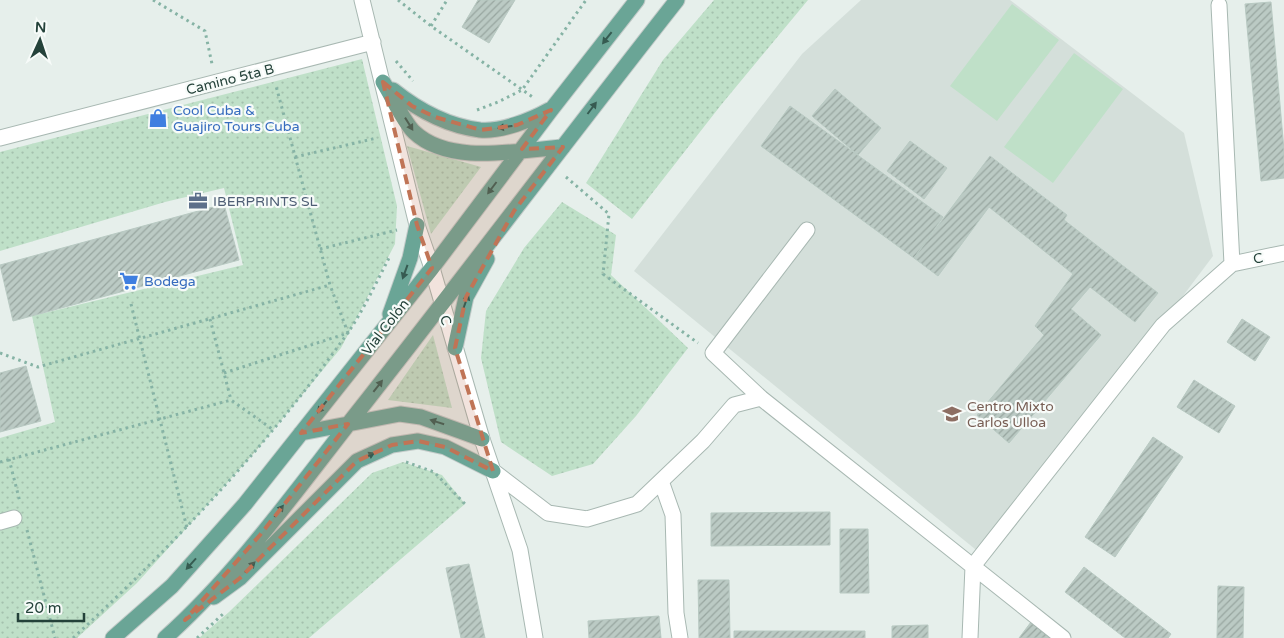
<svg xmlns="http://www.w3.org/2000/svg" width="1284" height="638" font-family="'Varela Round',sans-serif">
<defs>
<pattern id="grass-dots" width="8" height="8" patternUnits="userSpaceOnUse" patternTransform="scale(1.25)"><rect width="8" height="8" fill="#bfe0c8"/><path d="M2 2h.1M6 6h.1" fill="none" stroke="#a4c1ad" stroke-width="1.8" stroke-linecap="round"/></pattern>
<pattern id="building-hatch" width="6" height="6" patternUnits="userSpaceOnUse" patternTransform="scale(1.25)"><rect width="6" height="6" fill="#bbcac4"/><path d="M-1 1l2-2M0 6l6-6M5 7l2-2" fill="none" stroke="#98a6a0"/></pattern>
</defs>
<rect width="100%" height="100%" fill="#e6efeb"/>
<path fill="#d4dfda" d="M861,0H1010L1184,133L1213,256L986,558L634,271L802,54Z"/>
<path fill="url(#grass-dots)" d="M714,0H808L721,105L632,219L586,183L663,60Z
M362,59L397,206L395,244L341,348L255,452L137,583L77,638H0V438L55,422L32,316L243,265L224,188L165,202L0,251V152Z
M407,146L481,167L431,234Z
M562,202L616,235L611,275L688,348L636,416L593,464L552,476L501,442L481,358L486,311L524,248Z
M433,335L452,408L388,400Z
M403,462L442,475L465,504L309,638H199L229,612L372,473Z"/>
<path fill="#bfe0c8" d="M1012,4L1059,40L997,121L950,86Z
M1074,53L1123,89L1053,183L1004,147Z"/>
<path fill="url(#building-hatch)" stroke="#b8c9c2" d="M478,0H515L489,43L462,27Z
M1271,2L1284,150V178L1261,181L1245,4Z
M835,89L881,128L858,155L812,116Z
M790,106L943,217L914,258L761,146Z
M910,141L947,168L924,199L887,171Z
M990,156L1067,215L1064,220L1158,293L1135,322L1090,287L1071,309L1101,335L1009,443L977,415L1044,335L1035,326L1073,274L989,207L938,276L914,258Z
M224,204L239,260L13,321L0,265Z
M1242,319L1270,337L1255,361L1227,342Z
M26,366L41,421L0,432V373Z
M1194,380L1235,406L1219,433L1177,407Z
M1153,437L1183,457L1115,557L1085,537Z
M830,512V545L711,546V513Z
M840,529H868L869,593H840Z
M469,564L485,638H461L446,568Z
M1084,567L1171,634L1168,638H1125L1065,592Z
M698,580H729L730,638H699Z
M1218,586L1244,587L1243,638H1217Z
M659,616L661,638H589L588,621Z
M1031,622L1050,638H1019Z
M928,625V638H892V626Z
M734,631H865V638H734Z"/>
<g fill="none" stroke-linecap="round" stroke-linejoin="round">
<g stroke="#a8b8b2" stroke-width="17">
<path id="minor" d="M362,0L417,225L432,268L482,439L520,550L535,638
M1219,5L1232,264
M0,138L373,42
M807,230L713,353L761,398L1063,638
M1232,264L1284,253
M493,471L548,513L587,519L637,504L703,441L734,405L761,398
M661,481L673,515L676,613L680,638
M0,522L14,518
M970,638L973,566L1163,325L1232,264"/>
</g>
<g stroke="#c2cac8" stroke-width="17">
<path id="major" d="M383,82C392,96 403,121 414,132C450,166 518,150 563,147
M393,90C418,110 448,126 480,130C501,132 531,120 549,110
M390,314L410,258L417,225
M455,348L466,297L487,259
M301,433L400,414L421,417L482,439
M214,597L240,578L357,461L392,445L418,441L445,447L493,471
M113,638L172,586L245,504L432,268L551,110L637,0
M165,638C236,575 298,488 357,413C465,276 569,137 677,0"/>
</g>
<path stroke="#86b3a5" stroke-width="3" stroke-dasharray="2.5 4" stroke-linecap="butt" d="M153,0L205,31L212,64
M398,0L431,26L534,98
M431,26L447,0
M396,61L413,81
M477,110L498,102L522,90L586,0
M295,157L377,138
M566,177L609,214L603,274L698,343
M320,249L397,230
M131,304L187,528
M210,319L231,400
M0,353L38,367L330,285L276,86
M224,373L348,333L330,285
M9,459L20,502
M0,462L231,400L272,429
M406,462L434,472L465,504
M27,530L55,638
M73,638C173,546 268,445 347,334C363,311 376,283 389,258
M197,638L223,614"/>
<use href="#minor" stroke="#fff" stroke-width="15"/>
<use href="#major" stroke="#6aa596" stroke-width="15"/>
</g>
<defs><path id="oneway-solid" d="M-6-.8H1V-3.2L6.5 0L1 3.2V.8H-6Z" transform="scale(1.25)"/></defs>
<g fill="#365b51">
<use href="#oneway-solid" transform="translate(607 38) rotate(128)"/>
<use href="#oneway-solid" transform="translate(592 108) rotate(-53)"/>
<use href="#oneway-solid" transform="translate(409 124) rotate(58)"/>
<use href="#oneway-solid" transform="translate(505 127) rotate(172)"/>
<use href="#oneway-solid" transform="translate(492 188) rotate(127)"/>
<use href="#oneway-solid" transform="translate(405 272) rotate(110)"/>
<use href="#oneway-solid" transform="translate(466 301) rotate(-70)"/>
<use href="#oneway-solid" transform="translate(378 386) rotate(-52)"/>
<use href="#oneway-solid" transform="translate(322 407) rotate(128)"/>
<use href="#oneway-solid" transform="translate(437 422) rotate(-162)"/>
<use href="#oneway-solid" transform="translate(368 456) rotate(-25)"/>
<use href="#oneway-solid" transform="translate(279 511) rotate(-52)"/>
<use href="#oneway-solid" transform="translate(191 564) rotate(132)"/>
<use href="#oneway-solid" transform="translate(250 567) rotate(-46)"/>
</g>
<path fill="#c07456" fill-opacity="0.2" stroke="#c07456" stroke-width="4" stroke-dasharray="10 6" stroke-linejoin="round" d="M383,82L412,106L435,117L481,130L517,125L551,110L522,149L563,147L514,211L466,297L455,348L493,471L445,447L418,441L392,445L357,461L240,578L185,620L260,535L348,424L301,433L432,268L417,225Z"/>
<defs>
<g id="shop-bare" transform="scale(1.5)"><path d="M-5-2.5h2.3a2.7 3.5 0 0 1 5.4 0H5L5.5 6h-11ZM-1.5-2.5h3a1.5 2.3 0 0 0-3 0Z" fill="#3f7fe0" stroke="#f7fbf9" stroke-width="2.5" paint-order="stroke"/></g>
<g id="office-bare" transform="scale(1.5)"><path d="M-6-3h4V-5.5h4V-3h4V5H-6ZM-1-4.5V-3h2v-1.5ZM-6 0V1H6V0Z" fill="#5c6f8a" stroke="#f7fbf9" stroke-width="2.5" paint-order="stroke"/></g>
<g id="supermarket-bare" transform="scale(1.5)"><path d="M-6-5.5h2.5l.6 2H6L4.5 2H-2.5L-4.4-4H-6ZM-1.5 3.2a1.3 1.3 0 1 0 .1 0ZM3 3.2a1.3 1.3 0 1 0 .1 0Z" fill="#3f7fe0" stroke="#f7fbf9" stroke-width="2.5" paint-order="stroke"/></g>
<g id="school-bare" transform="scale(1.5)"><path d="M0-5L7-2L0 1L-7-2ZM-4 1L0 2.5L4 1V4Q0 6-4 4Z" fill="#8d6e63" stroke="#f7fbf9" stroke-width="2.5" paint-order="stroke"/></g>
</defs>
<g fill-rule="evenodd">
<use href="#shop-bare" x="158" y="118"/>
<use href="#office-bare" x="198" y="201"/>
<use href="#supermarket-bare" x="129" y="281"/>
<use href="#school-bare" x="952" y="414"/>
</g>
<g text-anchor="middle" stroke-width="4.5" stroke-linejoin="round" paint-order="stroke">
<g font-size="14" fill="#24423a" stroke="#f7fbf9">
<text transform="translate(230 79) rotate(-14)" y="5">Camino 5ta B</text>
<text transform="translate(1258 258) rotate(-12)" y="5">C</text>
<text transform="translate(446 320) rotate(72)" y="5">C</text>
<text transform="translate(385 327) rotate(-52)" y="5">Vial Colón</text>
</g>
<g font-size="14" fill="#366cbe" stroke="#f7fbf9" text-anchor="start">
<text x="173" y="115">Cool Cuba &amp;<tspan x="173" dy="16">Guajiro Tours Cuba</tspan></text>
<text x="144" y="286">Bodega</text>
</g>
<g font-size="14" fill="#4e5e75" stroke="#f7fbf9" text-anchor="start">
<text x="213" y="206">IBERPRINTS SL</text>
</g>
<g font-size="14" fill="#785e54" stroke="#f7fbf9" text-anchor="start">
<text x="967" y="411">Centro Mixto<tspan x="967" dy="16">Carlos Ulloa</tspan></text>
</g>
</g>
<g transform="translate(40 40) rotate(3)" stroke="#f7fbf9" stroke-width="4" paint-order="stroke">
<path d="M0-4L9 19L0 12L-9 19Z" fill="#24423a"/>
<text y="-8" font-size="14" font-weight="bold" text-anchor="middle" fill="#24423a">N</text>
</g>
<path d="M18 613v8h66v-8" fill="none" stroke="#24423a" stroke-width="2.5"/>
<text x="25" y="613" font-size="15" fill="#24423a" stroke="#f7fbf9" stroke-width="4" paint-order="stroke">20 m</text>
</svg>
